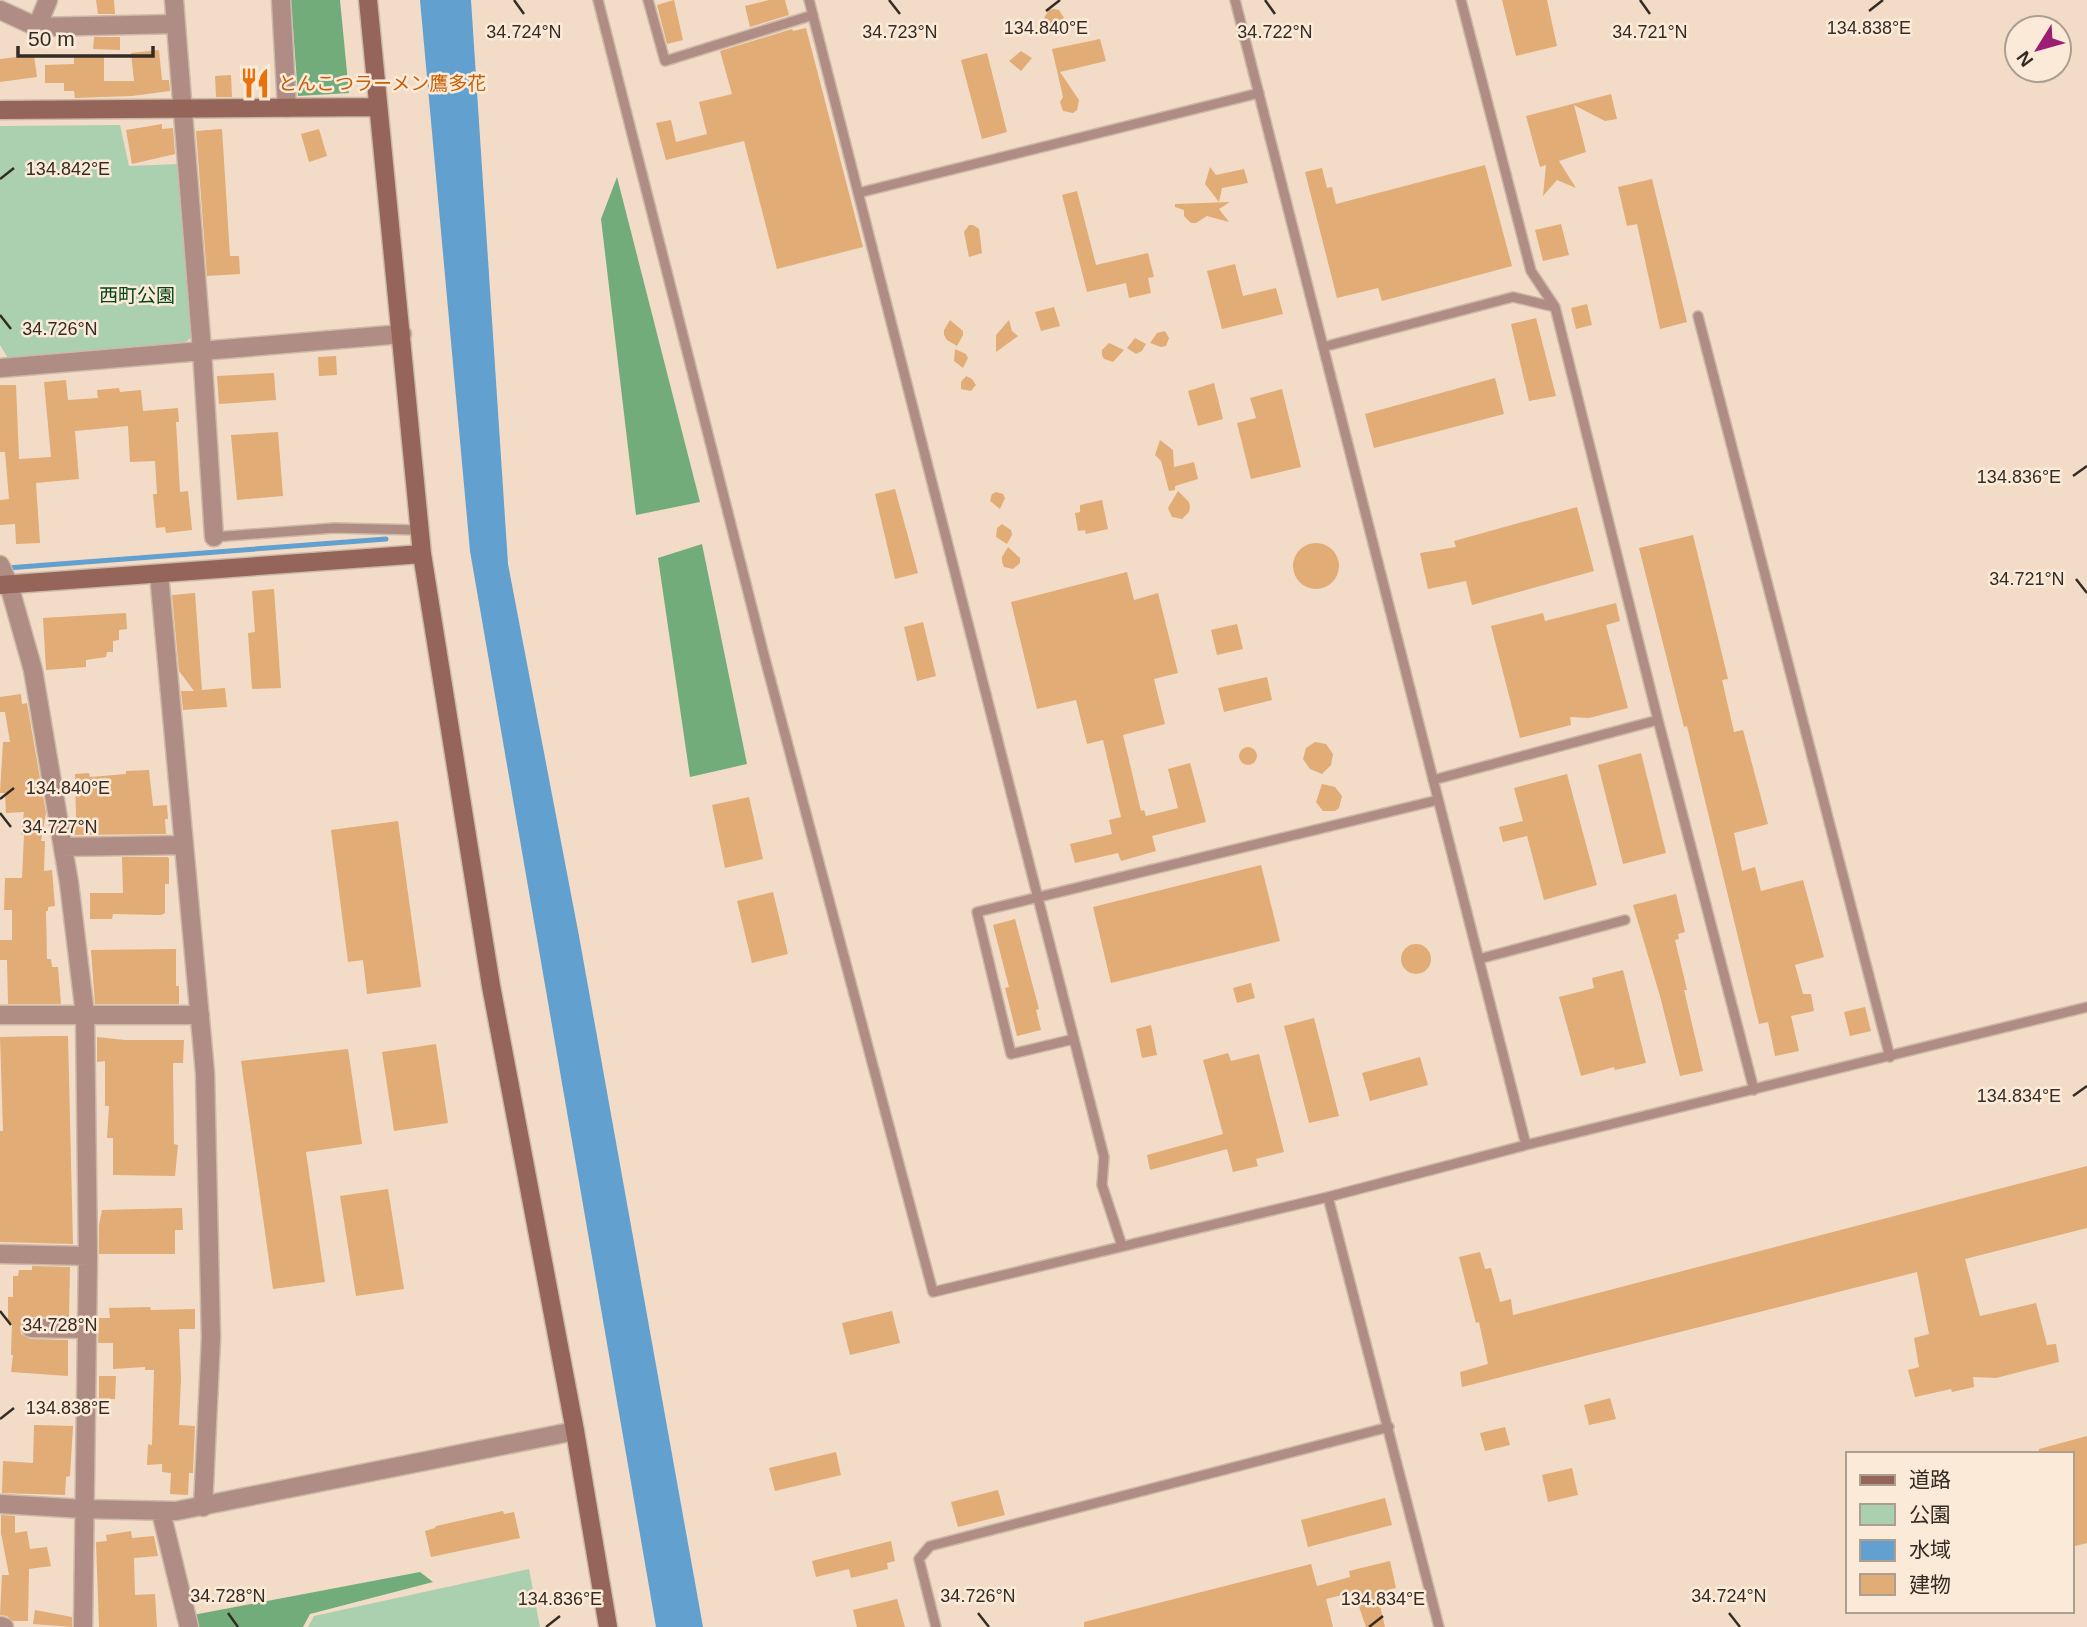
<svg xmlns="http://www.w3.org/2000/svg" width="2087" height="1627" font-family="Helvetica,'Noto Sans JP',sans-serif">
<rect width="100%" height="100%" fill="#f2dcc7"/>
<path fill="#abd0af" d="M120,125L129,166L178,164L192,337L183,344L9,360L0,345V126Z
M529,1569L540,1627H308L314,1616Z"/>
<path fill="#72ac7b" d="M291,0H340L349,93L298,96Z
M617,177L700,502L636,515L601,219Z
M702,544L747,764L690,777L658,558Z
M420,1572L433,1582L310,1614L303,1627H195L193,1615Z"/>
<path fill="#62a0cf" d="M420,0H471L508,564L579,936L703,1627H656L470,551Z"/>
<g fill="none" stroke-linecap="round" stroke-linejoin="round">
<path stroke="#62a0cf" stroke-width="5" d="M7,568L386,539"/>
</g>
<path fill="#e1ac75" d="M96,0H114L115,14H98Z
M674,0L683,40L667,44L657,5Z
M769,0H785L789,15L750,27L745,6Z
M1502,0H1547L1557,46L1516,56Z
M1054,9L1059,10L1064,18L1063,23L1055,33L1046,24L1044,18L1049,10Z
M806,28L863,247L777,269L744,141L666,160L656,123L671,120L676,142L707,134L699,102L732,94L720,51L792,29L793,31Z
M94,37H120V50L93,49Z
M1100,39L1106,61L1060,72L1079,100L1077,110L1073,113L1063,111L1060,102L1063,97L1052,49Z
M159,50L162,80H169L170,91L132,96L75,98L74,91H64V83H45V65L74,64V57H104V81H134L131,53Z
M1021,51L1032,58L1021,71L1009,61Z
M987,53L1007,132L982,139L961,60Z
M34,55L37,77L0,82V59Z
M231,75L232,97H216L215,76Z
M1611,94L1617,119L1605,121L1574,105L1586,152L1559,161L1576,188L1557,180L1543,196L1546,165L1540,167L1526,116Z
M162,124V129L173,128L175,154L132,164L126,130Z
M222,129L230,256H239L240,274L207,276L196,131Z
M319,129L327,156L309,162L301,134Z
M1485,165L1512,266L1382,301L1378,288L1337,298L1305,172L1322,168L1327,188L1332,187L1336,204Z
M1210,167L1216,175L1244,169L1248,183L1222,188L1219,202L1205,184Z
M1652,179L1687,322L1660,329L1637,224L1627,226L1618,187Z
M1077,191L1096,265L1148,253L1154,277L1148,278L1151,293L1129,298L1126,283L1087,292L1062,195Z
M1230,202L1219,209L1229,222L1207,216L1196,223H1191L1184,216V210L1175,207V204Z
M1561,224L1569,255L1543,261L1535,230Z
M969,225H973L979,229L982,253L969,257L964,232Z
M1235,264L1243,296L1276,288L1283,314L1222,329L1207,271Z
M1587,304L1592,325L1576,329L1571,308Z
M1054,307L1060,326L1041,331L1035,312Z
M1536,318L1556,396L1529,401L1511,324Z
M950,320L963,331V335L957,346L947,340L944,335V330Z
M1009,320L1012,331L1018,336L996,352V335Z
M1165,331L1169,338L1166,346L1161,347L1150,343L1157,333Z
M1135,338L1146,344L1142,351L1136,354L1127,348Z
M1109,343L1124,350L1113,362L1104,359L1102,355V350Z
M955,349L966,354L968,358L963,368L954,361Z
M336,356L337,375L319,376L318,357Z
M274,373L276,400L219,404L217,376Z
M966,376L972,379L976,385L971,391L961,389V382Z
M1495,378L1504,414L1374,448L1365,414Z
M66,380L68,400L98,398L97,390L119,388L120,392L141,390L143,411L178,408L179,422H176L180,492L188,491L192,530L166,533L165,527L156,528L153,494H157L155,461L130,462L128,426L75,431L79,479L36,483L40,543L16,544L15,524L0,525V500L9,499L5,452H0V385H16L19,459L51,457L44,382Z
M1214,383L1223,419L1198,426L1188,391Z
M1282,389L1301,467L1251,479L1237,423L1256,418L1250,398Z
M278,432L283,496L237,500L231,435Z
M1160,440L1173,450L1174,467L1194,462L1198,479L1175,486V490L1169,491L1161,461L1155,455Z
M895,489L918,573L895,579L875,494Z
M1178,491L1189,502L1190,507L1189,512L1182,519L1172,517L1168,508Z
M996,492L1003,494L1005,498L1000,509L990,501L992,494Z
M1102,500L1108,529L1086,534L1085,530L1078,531L1075,513L1080,512V505Z
M1577,507L1594,571L1472,605L1466,581L1428,589L1420,553L1456,547L1454,541Z
M1002,524L1011,530L1012,535L1007,544L996,537L997,528Z
M1693,535L1728,679L1722,680L1734,732L1743,730L1768,824L1734,833L1742,871L1755,867L1761,891L1803,880L1824,957L1795,965L1803,994H1811L1814,1011L1791,1016L1799,1051L1775,1056L1768,1022L1759,1024L1687,726L1684,727L1639,548Z
M1293 566a23 23 0 1 1 46 0a23 23 0 1 1-46 0Z
M1008,547L1020,558V563L1013,569L1004,567L1002,562V557Z
M1127,572L1134,600L1158,593L1178,673L1154,679L1165,724L1123,735L1141,811L1144,810L1146,816L1178,808L1168,769L1190,763L1206,822L1152,836L1156,851L1121,861L1118,853L1075,863L1070,844L1112,834L1109,820L1121,817L1103,740L1087,744L1076,700L1037,709L1011,602Z
M274,589L281,688L252,689L248,633L255,632L252,591Z
M195,593L202,690L225,688L227,707L183,710L181,691H194L179,671L172,595Z
M1616,603L1620,621L1606,625L1628,708L1589,718L1570,717L1571,725L1520,738L1491,626L1543,613L1545,621Z
M126,613L127,629L119,630V640L113,641V652H107L106,657L86,660V667L46,670L43,618Z
M923,622L936,676L917,681L904,627Z
M1237,624L1243,649L1217,655L1211,630Z
M1267,677L1272,700L1224,712L1218,688Z
M21,694L22,704L27,703L46,813L41,841H45L44,871L52,870L55,906L48,907V911H46L47,959H51L52,967H58L61,1004H8L7,960H0V940H12V910H4L5,878H22L24,835L21,834L24,812L6,813L5,793H0L3,742H10L5,712H0V697Z
M1315,742L1326,744L1333,754L1331,765L1322,774L1310,769L1303,759L1306,748Z
M1239 756a9 9 0 1 1 18 0a9 9 0 1 1-18 0Z
M1641,753L1666,853L1623,864L1598,765Z
M149,770L153,806L167,805L168,819H165L166,834L73,835V820H76L75,774L89,773L90,777L126,774V771Z
M1567,774L1597,885L1544,900L1527,836L1503,842L1499,827L1523,821L1514,788Z
M1322,784L1335,787L1342,796L1339,808L1335,811H1323L1316,802Z
M749,797L763,859L725,868L712,805Z
M398,821L421,987L367,994L363,960L348,962L331,830Z
M122,857H167L169,858V884H165V913L161,915L113,914L112,919H90V893H123Z
M1261,865L1280,941L1111,983L1093,907Z
M773,892L788,954L752,963L737,901Z
M1676,894L1685,932L1678,934L1679,939L1675,940L1687,990H1684L1703,1071L1680,1076L1660,996L1633,905Z
M1015,919L1039,1009L1036,1010L1041,1030L1017,1036L1005,988L1009,987L993,925Z
M1401 959a15 15 0 1 1 30 0a15 15 0 1 1-30 0Z
M176,949V986H179V1004H95L91,950Z
M1623,970L1646,1063L1615,1070L1614,1067L1581,1076L1559,997L1594,988L1592,978Z
M1251,983L1255,998L1237,1003L1233,988Z
M1865,1007L1871,1031L1850,1036L1844,1012Z
M1314,1018L1339,1116L1309,1123L1284,1026Z
M1151,1025L1157,1055L1142,1058L1136,1029Z
M50,1036H68L73,1244L0,1242V1131H3L0,1037Z
M97,1037L125,1040H184L183,1063H173L174,1144L178,1145L175,1176L113,1175V1138H107L109,1106H105V1061L97,1062Z
M436,1044L448,1123L394,1131L382,1052Z
M348,1049L362,1144L306,1152L325,1282L273,1289L241,1061Z
M1228,1053L1231,1061L1259,1054L1284,1152L1256,1159L1258,1166L1233,1172L1227,1149L1150,1170L1147,1155L1223,1134L1203,1060Z
M1420,1057L1428,1085L1370,1101L1362,1073Z
M2087,1166V1228L1965,1259L1980,1316L2036,1303L2047,1345L2056,1344L2059,1362L1996,1378L1973,1377L1974,1387L1952,1392L1951,1389L1915,1397L1908,1370L1919,1367L1914,1338L1929,1334L1917,1272L1462,1387L1460,1372L1488,1364L1479,1322L1476,1323L1459,1257L1480,1252L1485,1269L1491,1268L1500,1302L1511,1299L1513,1315Z
M388,1189L404,1289L356,1296L340,1196Z
M182,1208L183,1230H175V1254H99V1225L102,1210Z
M32,1266L70,1267L69,1317H31L25,1318L20,1327L21,1334L30,1339L68,1340V1376L11,1372L13,1355H11L12,1323H8V1297H13V1276H18L19,1270H32Z
M150,1307L151,1310L195,1309V1329H179L181,1379L179,1425L195,1426L193,1473H189L188,1495L170,1494L171,1473L162,1472V1464L147,1465L148,1444L152,1445L154,1370H145V1367L113,1369V1343H98L99,1318H110L109,1308Z
M892,1311L900,1343L850,1355L842,1323Z
M99,1376H116L115,1399H99Z
M1610,1398L1616,1419L1589,1425L1584,1405Z
M34,1425L73,1426L70,1476L66,1477L65,1495L2,1493L3,1461L33,1463Z
M1505,1427L1510,1445L1485,1451L1480,1433Z
M2087,1436V1543L2071,1547V1454H2039V1449Z
M836,1452L841,1475L775,1491L769,1468Z
M1572,1468L1578,1495L1548,1502L1542,1475Z
M998,1490L1005,1515L958,1527L951,1502Z
M1385,1498L1392,1525L1308,1547L1301,1520Z
M503,1511L504,1514L514,1512L520,1538L431,1557L425,1531L435,1528L436,1526Z
M1,1515L15,1516V1533L27,1531L30,1549L47,1547L51,1566L29,1569L28,1621H13L7,1616L0,1615L2,1575H9L1,1533Z
M131,1531L132,1538L154,1536L158,1556L134,1558L135,1595L155,1594L157,1627H99L96,1542L107,1541L106,1535Z
M891,1541L895,1561L887,1563L888,1569L851,1578L849,1569L816,1577L812,1561Z
M1390,1561L1396,1588L1377,1593L1385,1627H1366L1354,1592L1326,1599L1333,1627H1084V1622L1311,1564L1317,1586L1350,1577L1349,1571Z
M897,1599L905,1627H857L853,1610Z
M35,1610L72,1617V1627L33,1624Z"/>
<g fill="none" stroke-linecap="round" stroke-linejoin="round">
<g stroke="#ccb9a6" stroke-width="12">
<path id="lane" d="M598,0L764,655L933,1292L1328,1197L1526,1145L2087,1007
M648,0L665,61L813,15
M809,0L1104,1157L1102,1185L1122,1246
M1235,0L1526,1145
M1461,0L1531,271L1555,307L1658,720L1754,1090
M858,193L1259,93
M1698,316L1890,1057
M1323,347L1513,297L1555,307
M214,537L334,528L420,530
M1433,780L1658,720
M1479,959L1625,920
M1074,1039L1011,1054L977,912L1438,800
M1328,1197L1439,1627
M936,1627L919,1559L930,1546L1389,1427"/>
</g>
<g stroke="#ccb9a6" stroke-width="21">
<path id="street" d="M174,0L202,351L214,537
M281,0L287,108
M0,10L37,27L176,24
M37,27L48,0
M0,368L402,334
M0,565L9,585L33,670L69,883L85,1014L88,1256L83,1627
M159,574L205,1073L211,1338L203,1507
M63,847L184,845
M0,1015H200
M0,1254L88,1256
M31,1328L87,1329
M0,1504L84,1509L176,1511L575,1431
M161,1512L189,1627
M0,1626L4,1627"/>
</g>
<g stroke="#ccb9a6" stroke-width="21">
<path id="secondary" d="M368,0L422,554L491,986L575,1431L608,1627
M0,110L378,107
M0,585L422,554"/>
</g>
<use href="#lane" stroke="#af8d85" stroke-width="9"/>
<use href="#street" stroke="#af8d85" stroke-width="18"/>
<use href="#secondary" stroke="#95655a" stroke-width="18"/>
</g>
<path fill="none" stroke="#342c24" stroke-width="2.5" d="M514,0L524,14M889,0L900,14M1265,0L1275,14M1640,0L1650,14M1046,11L1060,0M1869,11L1883,0M0,179L14,168M0,315L11,329M2073,476L2087,466M2076,579L2087,593M0,799L14,788M0,813L11,827M2073,1096L2087,1086M0,1311L11,1325M0,1419L14,1408M228,1613L238,1627M978,1613L989,1627M1729,1613L1740,1627M546,1627L560,1616M1369,1627L1383,1616"/>
<defs>
<g id="restaurant-bare" transform="scale(2.415)"><path d="M-5-6h1v4h1v-4h1v4h1v-4h1v5L-1.5 .5V6h-2V.5L-5-1ZM5-6V6H3V1.5H1.5Q1.5-4 5-6Z" fill="#e8710a" stroke="#fcead9" stroke-width="2.5" paint-order="stroke"/></g>
</defs>
<g fill-rule="evenodd">
<use href="#restaurant-bare" x="255" y="83"/>
</g>
<g text-anchor="middle" stroke-width="5" stroke-linejoin="round" paint-order="stroke">
<g font-size="19" fill="#c56008" stroke="#fcead9" text-anchor="start">
<text x="278" y="90">とんこつラーメン鷹多花</text>
</g>
<g font-size="19" fill="#004617" stroke="#fcead9">
<text x="137" y="302">西町公園</text>
</g>
</g>
<g font-size="18" text-anchor="middle" fill="#342c24" stroke="#fcead9" stroke-width="5" stroke-linejoin="round" paint-order="stroke">
<text x="1046" y="34">134.840°E</text>
<text x="1869" y="34">134.838°E</text>
<text x="524" y="38">34.724°N</text>
<text x="900" y="38">34.723°N</text>
<text x="1275" y="38">34.722°N</text>
<text x="1650" y="38">34.721°N</text>
<text x="68" y="175">134.842°E</text>
<text x="60" y="335">34.726°N</text>
<text x="2019" y="483">134.836°E</text>
<text x="2027" y="585">34.721°N</text>
<text x="68" y="794">134.840°E</text>
<text x="60" y="833">34.727°N</text>
<text x="2019" y="1102">134.834°E</text>
<text x="60" y="1331">34.728°N</text>
<text x="68" y="1414">134.838°E</text>
<text x="228" y="1602">34.728°N</text>
<text x="978" y="1602">34.726°N</text>
<text x="1729" y="1602">34.724°N</text>
<text x="560" y="1605">134.836°E</text>
<text x="1383" y="1605">134.834°E</text>
</g>
<rect x="1846" y="1452" width="228" height="161" fill="#fcead9" stroke="#ac9e91" stroke-width="2"/>
<rect x="1860" y="1475" width="35" height="10" fill="#95655a" stroke="#ac9e91" stroke-width="2"/>
<text x="1909" y="1487" font-size="21" fill="#342c24">道路</text>
<rect x="1860" y="1504" width="35" height="21" fill="#abd0af" stroke="#ac9e91" stroke-width="2"/>
<text x="1909" y="1522" font-size="21" fill="#342c24">公園</text>
<rect x="1860" y="1540" width="35" height="21" fill="#62a0cf" stroke="#ac9e91" stroke-width="2"/>
<text x="1909" y="1557" font-size="21" fill="#342c24">水域</text>
<rect x="1860" y="1574" width="35" height="21" fill="#e1ac75" stroke="#ac9e91" stroke-width="2"/>
<text x="1909" y="1592" font-size="21" fill="#342c24">建物</text>
<g transform="translate(2038 49) rotate(233)"><circle r="33" fill="#fcead9" stroke="#ac9e91" stroke-width="2"/>
<path d="M0-5L12 26L0 18L-12 26Z" fill="#9c1e74"/>
<text y="-10" font-size="19" font-weight="bold" text-anchor="middle" fill="#342c24">N</text>
</g>
<path d="M18 46v10h135v-10" fill="none" stroke="#342c24" stroke-width="3.5"/>
<text x="28" y="46" font-size="21" fill="#342c24" stroke="#fcead9" stroke-width="5" paint-order="stroke">50 m</text>
</svg>
